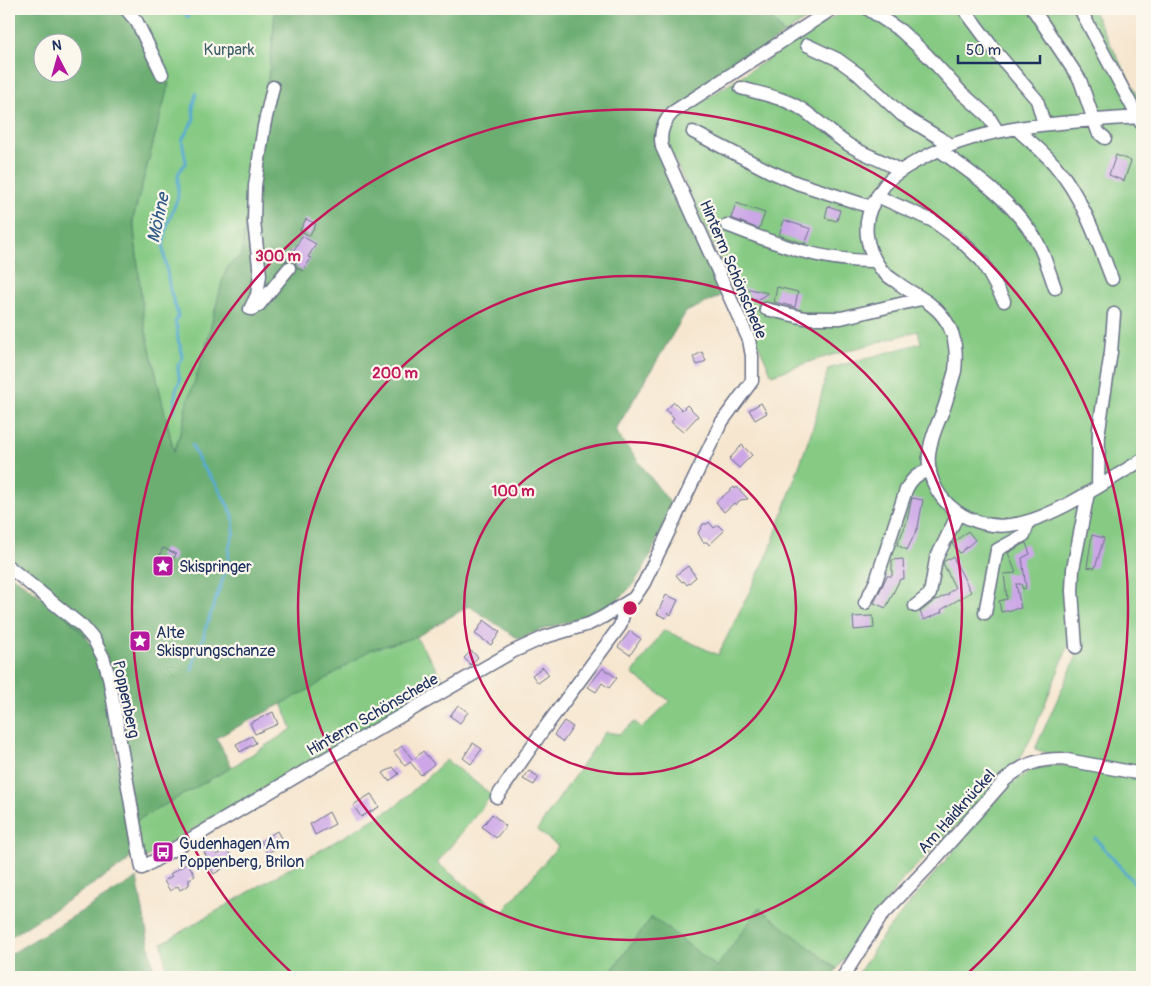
<svg xmlns="http://www.w3.org/2000/svg" width="1151" height="986" font-family="Pangolin,sans-serif">
<rect width="100%" height="100%" fill="#fbf7ec"/>
<filter id="ink" filterUnits="userSpaceOnUse"><feTurbulence type="fractalNoise" baseFrequency=".02" numOctaves="2"/><feDisplacementMap in="SourceGraphic" scale="10" xChannelSelector="R" yChannelSelector="G"/><feConvolveMatrix kernelMatrix="1 2 1 2 8 2 1 2 1" color-interpolation-filters="sRGB"/></filter>
<filter id="wash" filterUnits="userSpaceOnUse"><feTurbulence type="fractalNoise" baseFrequency=".0096" numOctaves="4" result="noise"/><feDisplacementMap in="SourceGraphic" scale="20" xChannelSelector="R" yChannelSelector="G"/><feGaussianBlur stdDeviation="1.12" result="paint"/><feColorMatrix in="noise" values="0 0 0 0 0 0 0 0 0 0 0 0 0 0 0 0 0 1.4 0 .05"/><feComposite in="paint" operator="in"/></filter>
<g filter="url(#wash)">
<rect width="100%" height="100%" fill="#f6e6cf"/>
<path fill="#86ca84" stroke="#507c71" d="M134,9H275C272,45 270,80 260,115L241,258L227,268L223,279L203,357L185,409L186,413L174,453L144,323L133,219L169,83L157,70L137,9Z
M765,9H808L813,15L784,34Z
M846,9H1092L1142,104V769L1060,757L1035,749L1079,651L1069,644L1032,736L1022,755L969,814L903,879L837,969L759,909L717,967L652,917L607,977H168L162,943L396,806L446,760L492,795L437,863L502,913L558,846L537,830L605,732L619,734L635,722L642,728L670,701L632,674L664,630L718,655L769,552L814,424L828,369L921,343L918,331L818,359L772,375L666,141L667,125L678,117Z
M416,637L445,682L143,859L136,821L232,767L292,729L282,703L312,687L370,650Z
M1052,765L1076,766L1142,779V977H856L884,934L1007,787L1031,770Z"/>
<path fill="#6cae72" stroke="#446e68" fill-rule="evenodd" d="M9,9H137L157,70L169,83L133,219L144,323L174,452L186,414L185,409L203,357L223,279C227,269 230,260 241,258L260,115C270,80 273,45 275,9H765L784,34L658,128L723,295L686,312L615,431L671,504C655,545 640,596 595,613C570,623 543,627 519,639L469,606L416,637L370,650L312,688L216,738L232,767L136,821L106,655L9,563ZM42,42H72V72H42Z
M9,573C36,594 70,614 90,643C98,654 101,666 105,678L132,854L126,863L9,938Z
M137,878L155,977H9V955Z
M759,908L837,969L832,977H607L652,917L717,967Z"/>
<g fill="none" stroke-linecap="round" stroke-linejoin="round">
<path stroke="#57abd2" stroke-width="3" d="M182,9L188,17
M174,411L176,390L180,381L178,370V365L182,359L181,348L178,340L177,327L175,322L178,317L177,311L170,290L163,247L168,223L178,197V174L186,162L182,140L194,119L193,108L196,94
M192,445L201,465L216,484L233,515L234,533L232,537L229,548L228,564L205,630L203,639L196,652L192,670
M1095,838L1142,892"/>
</g>
<g id="blocks">
<path fill="#cca6e7" d="M1116,155L1131,161L1124,181L1109,175Z
M736,203L765,213L759,229L731,218Z
M828,206L840,210L837,221L825,218Z
M306,219L316,224L309,236L300,230Z
M784,220L811,229L805,244L779,235Z
M302,236L316,244L308,257L311,258L303,271L297,268L294,261H285L292,249L294,250Z
M777,287L798,292L795,307L774,302Z
M745,288L768,293L757,300L752,299Z
M702,352L706,361L697,365L693,357Z
M674,402L682,410L687,405L698,416L683,432L671,422L674,419L666,410Z
M761,403L767,413L755,420L749,410Z
M742,445L752,455L739,468L729,459Z
M734,487L735,489L737,487L748,499L740,500L736,505L734,503L724,512L716,502Z
M912,498L923,500L918,527L907,550L897,545L906,524Z
M709,522L714,528L718,525L724,531L709,545L707,542H703L698,533L703,524H707Z
M968,531L975,540L960,553L952,544Z
M1092,535L1104,538L1095,568L1087,567Z
M1026,543L1030,554L1022,558L1026,588L1023,589L1021,584H1016L1021,608L1001,612L999,601L1007,599L1004,574L1016,573L1008,553Z
M163,548L176,554L172,562L159,557Z
M953,557L971,592L941,610L942,612L924,620L920,612L934,601L949,594L948,593L955,588L943,563L944,561Z
M903,559L904,579H900L886,608L874,603L887,576H892V560Z
M688,566L696,577L687,585L684,581L682,582L676,575Z
M666,595L678,600L671,615L668,613L666,618L657,614Z
M873,616L874,628L854,630L853,617Z
M484,620L500,632L491,645L475,634Z
M630,631L641,639L630,655L618,647Z
M471,651L478,657L471,665L464,658Z
M543,667L549,675L538,683L532,675Z
M603,668L617,678L609,688L602,683L596,692L588,687Z
M458,705L468,712L460,723L450,716Z
M273,712L278,724L255,734L250,723Z
M564,721L573,727L563,742L554,735Z
M252,736L256,743L240,752L236,744Z
M473,743L482,749L471,764L463,758Z
M402,746L413,760L423,751L434,764L421,775L410,762L405,766L394,752Z
M393,767L399,774L389,781L383,773Z
M529,771L539,777L534,785L523,779Z
M371,794L379,807L361,817L353,805Z
M329,812L335,824L315,835L310,824Z
M492,814L506,826L496,838L482,827Z
M277,831L284,844L267,853L261,841Z
M209,842L217,855L227,849L233,860L224,865L225,867L214,874L206,860L208,859L201,847Z
M188,863L195,876L189,879V885L180,890L178,886L170,891L164,881L172,876L170,874Z"/>
</g>
</g>
<g filter="url(#ink)">
<use href="#blocks" fill-opacity="0" stroke="#686f86" stroke-width="1"/>
<g fill="none" stroke-linecap="round" stroke-linejoin="round">
<g stroke="#686f86" stroke-width="15">
<path id="minor" d="M126,9L137,22L162,74
M868,9L901,31L927,55L962,93L988,116L998,132
M964,9L996,52L1037,100L1044,124
M1033,9L1080,80L1098,132L1105,138
M1080,9L1141,123
M807,45L837,59L858,74L902,115L951,145
M741,88C762,94 785,98 803,110C819,121 833,135 849,145C866,156 884,160 900,171
M1139,117C1064,123 984,123 917,161C908,166 897,172 889,180C883,186 878,195 874,202C861,224 866,249 881,269C885,275 892,279 898,283C908,291 920,296 930,304C953,321 958,344 955,371C951,384 948,396 944,408C938,423 930,439 929,455C927,474 936,494 950,506C965,520 989,528 1010,525C1050,521 1107,481 1142,460
M1017,129C1030,142 1047,154 1058,169C1084,201 1097,241 1112,279
M693,132L769,171L797,183L871,207
M939,150C976,176 1010,199 1035,238C1044,253 1049,271 1055,288
M877,196L933,221L961,241L982,261L1004,301
M727,225C776,244 822,262 876,261
M250,309L257,295L260,275L254,222L255,186L264,126L273,87
M252,309L259,305L289,268
M766,309L805,318H841L921,299
M1098,487L1099,429L1111,352L1114,314
M9,567L83,627L94,640L103,657L109,677L142,868L317,764L512,652L545,637L589,624L603,617L634,598L644,583L721,423L752,381V356L749,340L662,147C659,133 663,122 673,112L832,9
M865,603L876,581L906,490C912,478 917,474 930,470
M915,606L930,594L936,559L958,514
M985,613L997,550L1024,535L1029,521
M1076,647L1072,591L1073,569L1088,493
M497,797L541,733L620,626L626,604
M843,977L882,915L928,867L1005,780C1023,764 1038,759 1062,759L1142,774"/>
</g>
<use href="#minor" stroke="#fff" stroke-width="12"/>
</g>
</g>
<g fill="none" stroke="#c2185b" stroke-width="2.5">
<circle cx="630" cy="608" r="166"/>
<circle cx="630" cy="608" r="332"/>
<path d="M294 975A498 498 0 1 1 966 975"/>
</g>
<defs>
<g id="sight-square" transform="scale(1.125)"><rect x="-9" y="-9" width="18" height="18" rx="4" fill="#b5179e" stroke="#fbf7ec"/><path d="M0-6L1.8-2.2L6-1.7L2.9 1.2L3.7 5.4L0 3.3L-3.7 5.4L-2.9 1.2L-6-1.7L-1.8-2.2Z" fill="#fff"/></g>
<g id="bus-square" transform="scale(1.125)"><rect x="-9" y="-9" width="18" height="18" rx="4" fill="#b5179e" stroke="#fbf7ec"/><path d="M-5-6H5V4H4V6H2V4H-2V6H-4V4H-5ZM-3.5-4V0h7V-4ZM-3.5 1.2v1.5H-2V1.2ZM2 1.2v1.5H3.5V1.2Z" fill="#fff"/></g>
</defs>
<g fill-rule="evenodd">
<use href="#sight-square" x="163" y="566"/>
<use href="#sight-square" x="140" y="641"/>
<use href="#bus-square" x="163" y="852"/>
</g>
<g text-anchor="middle" stroke-width="4.5" stroke-linejoin="round" paint-order="stroke">
<g font-size="16" fill="#3b5e69" stroke="#fbf7ec">
<text x="229" y="55">Kurpark</text>
</g>
<g font-size="16" fill="#1b2f5e" stroke="#fbf7ec">
<text transform="translate(734 269) rotate(67)" y="6">Hinterm Schönschede</text>
<text transform="translate(127 699) rotate(78)" y="6">Poppenberg</text>
<text transform="translate(372 714) rotate(-30)" y="6">Hinterm Schönschede</text>
<text transform="translate(956 811) rotate(-48)" y="6">Am Haidknückel</text>
</g>
<g font-size="16" fill="#1b2f5e" stroke="#fbf7ec" text-anchor="start">
<text x="179" y="572">Skispringer</text>
<text x="156" y="638">Alte<tspan x="156" dy="18">Skisprungschanze</tspan></text>
<text x="179" y="849">Gudenhagen Am<tspan x="179" dy="18">Poppenberg, Brilon</tspan></text>
</g>
<g font-size="18" font-style="italic" fill="#305a87" stroke="#fbf7ec">
<text transform="translate(158 218) rotate(-78)" y="6">Möhne</text>
</g>
</g>
<circle cx="630" cy="608" r="8" fill="#c2185b" stroke="#fbf7ec" stroke-width="2.5"/>
<g font-size="15" text-anchor="middle" font-weight="bold" fill="#c2185b" stroke="#fbf7ec" stroke-width="4.5" stroke-linejoin="round" paint-order="stroke">
<text x="278" y="261">300 m</text>
<text x="395" y="378">200 m</text>
<text x="513" y="496">100 m</text>
</g>
<rect width="1151" height="986" fill="none" stroke="#fbf7ec" stroke-width="30"/>
<g transform="translate(58 58) rotate(354)"><circle r="24" fill="#fbf7ec" stroke="#a1a7b3"/>
<path d="M0-4L9 19L0 12L-9 19Z" fill="#b5179e"/>
<text y="-8" font-size="14" font-weight="bold" text-anchor="middle" fill="#1b2f5e">N</text>
</g>
<path d="M958 55v8h82v-8" fill="none" stroke="#1b2f5e" stroke-width="2.5"/>
<text x="966" y="55" font-size="15" fill="#1b2f5e" stroke="#fbf7ec" stroke-width="4" paint-order="stroke">50 m</text>
</svg>
